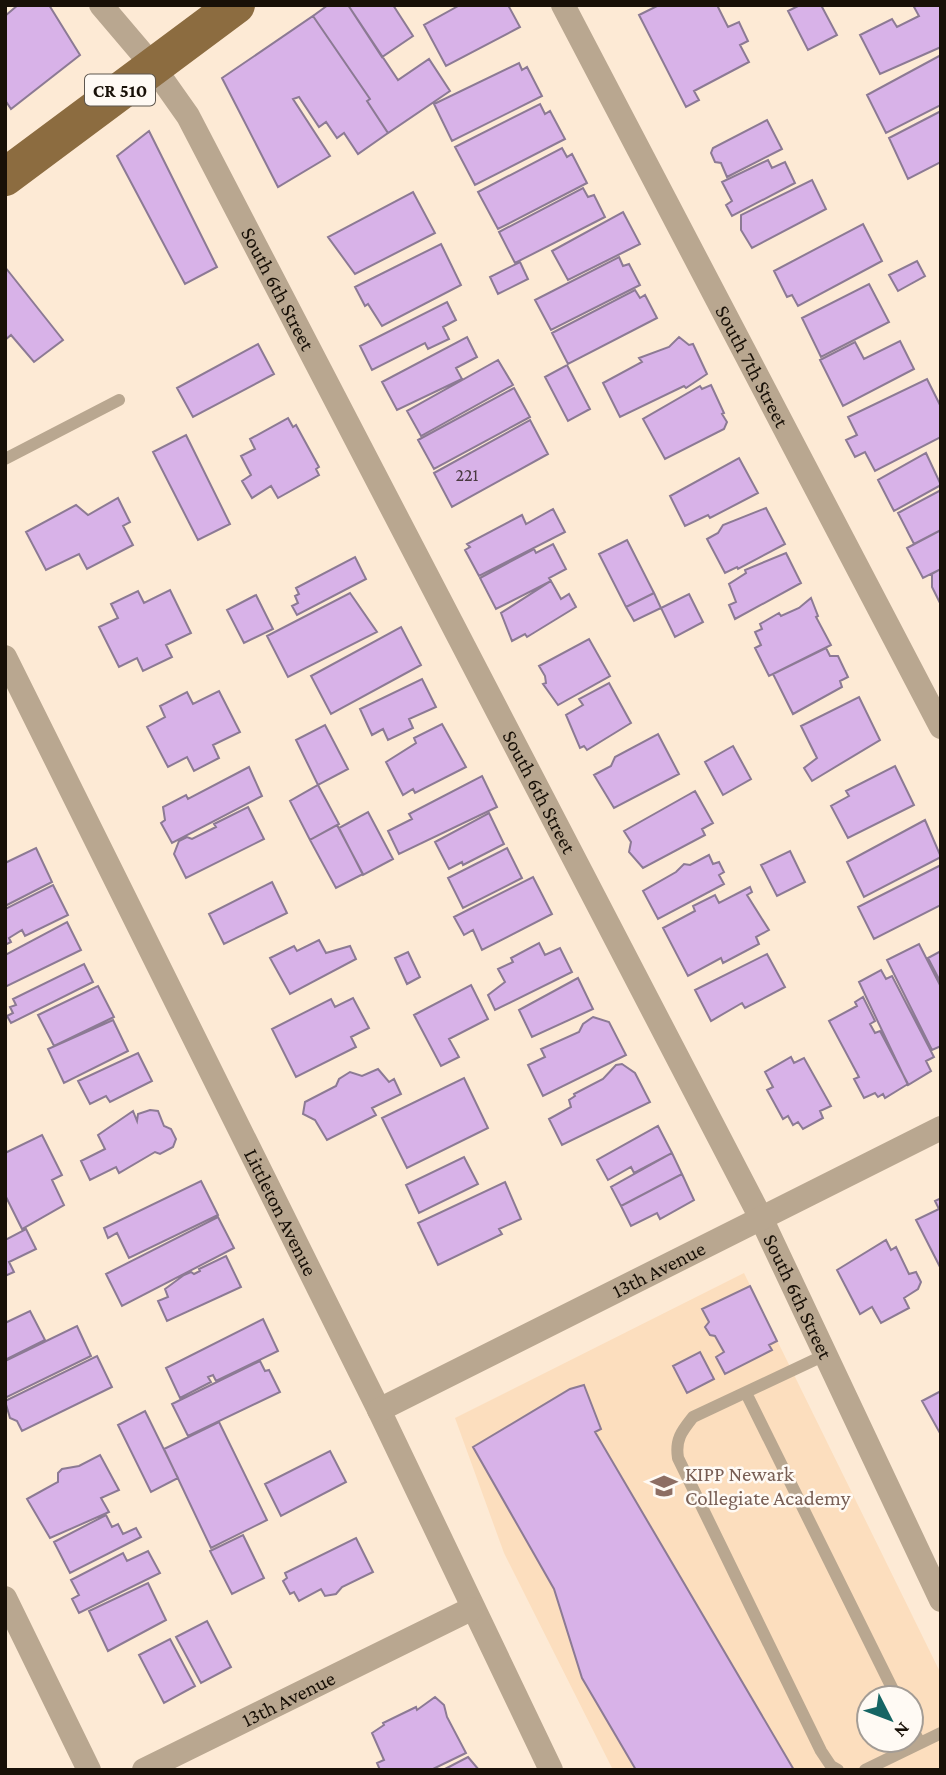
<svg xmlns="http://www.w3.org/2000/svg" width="946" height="1775" font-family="'Crimson Pro',serif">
<rect width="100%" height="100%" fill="#fdead5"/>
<path fill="#fcdebe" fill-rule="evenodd" d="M744,1273L941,1674V1770H613L504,1553L455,1418ZM869,1698H911V1740H869Z"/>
<path fill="#d8b2e8" stroke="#8c7a94" stroke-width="2" d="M18,5H49L80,55L11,109L5,100V16Z
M328,5H348L398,80L429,59L450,91L388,133L367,101L370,99L313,16Z
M348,5H393L413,36L382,57Z
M460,5H508L520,27L446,66L424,25Z
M659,5H717L728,27L739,22L748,41L740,45L749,62L694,91L699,100L686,107L639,15Z
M800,5H821L837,35L808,50L788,11Z
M918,5H941V47L880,74L860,35L892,19L897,27L919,16L914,7Z
M313,16L370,99L367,101L388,133L358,154L344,133L337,138L326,122L319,127L299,97L293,99L330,156L278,187L222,78Z
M941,55V105L886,133L867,95Z
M519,63L522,70L527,67L542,96L452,141L434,104Z
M540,104L545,114L550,111L565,139L475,185L455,147Z
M941,111V162L908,179L889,138Z
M767,120L782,149L727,177L721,163L715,162L711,153L713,148Z
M149,131L217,267L185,284L117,156Z
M562,148L567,157L572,154L587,183L498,229L478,192Z
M768,160L772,168L785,162L795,183L732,216L726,205L732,201L722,182Z
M812,180L826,209L752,248L741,230V215Z
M583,188L588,197L594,195L605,217L515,263L499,232Z
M413,192L435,233L355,274L328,237Z
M623,212L640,244L568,280L552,251Z
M863,224L882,261L798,306L792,295L787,297L774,271Z
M441,244L461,285L382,326L368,304L365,306L355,287Z
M619,257L623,266L629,264L640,285L551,330L535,300Z
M917,261L925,276L898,291L889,275Z
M520,262L528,279L498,294L490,277Z
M5,267L63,340L34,362L11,335L5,340Z
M869,284L889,322L821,357L802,318Z
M635,290L640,298L645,295L657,318L568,364L552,333Z
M447,302L456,320L443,327L449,339L428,349L425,343L372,370L360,346Z
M467,337L477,357L456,368L462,379L397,410L382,382Z
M679,337L689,345L693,344L707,374L686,388L684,386L620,417L603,383L642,362L639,358L669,347Z
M900,341L914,369L843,406L820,360L855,342L864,359Z
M258,344L274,374L193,417L177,388Z
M498,360L513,385L421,436L407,411Z
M567,365L590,409L568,421L545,377Z
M927,379L941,407V437L875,471L865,452L855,457L846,440L857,435L848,417Z
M711,385L724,413L722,414L727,422L724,429L665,459L643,419L700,386L702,389Z
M514,388L530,417L434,469L418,440Z
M288,418L293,427L296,425L319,467L316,469L319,475L278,498L271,486L252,498L242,481L251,475L241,456L255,449L250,439Z
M530,420L548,454L452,507L434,473Z
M186,435L230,524L198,540L153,452Z
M926,453L941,485L894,511L878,480Z
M739,458L758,493L710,518L708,515L685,526L670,496Z
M941,490V530L914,544L898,513Z
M118,498L130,522L123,526L133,545L87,569L79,554L46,570L26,532L76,505L88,515Z
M766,508L785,544L738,569L737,567L725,573L707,539L718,533L723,525Z
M553,509L565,532L479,576L465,550L470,547L467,544L522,515L526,524Z
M941,530V569L923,578L907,548Z
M627,540L654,593L626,607L599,554Z
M553,544L566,569L549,578L551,581L496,609L480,578L534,549L536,553Z
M786,553L801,583L735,619L729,605L736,602L729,584L746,573L745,570Z
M355,557L366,579L297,615L292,606L298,603L295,596L299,594L296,588Z
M941,569V605L932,587V574Z
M551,581L561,599L569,594L576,607L527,637L525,634L512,641L501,613Z
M170,590L191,633L166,645L172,657L143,671L137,658L119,667L99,627L118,618L111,604L138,591L144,603Z
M350,593L377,632L288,677L267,636Z
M654,593L661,608L634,621L626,607Z
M689,594L703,622L675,637L661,608Z
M256,595L273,629L244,643L227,610Z
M811,598L818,616L816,617L831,645L769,676L755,648L761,645L755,632L762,629L760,624L779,613L781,616L799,608Z
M401,627L421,665L331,714L311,676Z
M589,639L610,676L558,705L543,684L546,683L545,676L539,666Z
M826,648L830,656H838L848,677L840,681L842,687L793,714L773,674Z
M422,679L436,707L409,719L413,728L388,740L383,729L372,735L360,709Z
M609,683L631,723L587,750L584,746L580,748L566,715L583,705L579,699Z
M219,691L240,732L213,745L219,758L194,771L187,757L168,767L147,727L165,717L160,706L187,692L193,704Z
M859,697L880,740L812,781L804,768L817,758L801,726Z
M442,724L466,767L415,793L413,789L403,795L386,762L416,743L414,738Z
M325,725L348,769L318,785L296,740Z
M658,734L679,774L614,808L594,775L611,766L615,757Z
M733,746L751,779L723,795L705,762Z
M895,766L914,805L848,838L831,806L849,796L846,791Z
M249,767L262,796L172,843L161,823L165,820L163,807L186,795L188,799Z
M482,776L497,807L399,854L388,831L412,819L409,814Z
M318,785L339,824L310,840L290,801Z
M695,791L713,823L702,829L705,835L643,868L629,852L631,842L624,831Z
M248,807L264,839L186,878L174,854L179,841L187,837L192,839L216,827L214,824Z
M368,812L393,859L363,875L339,828Z
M489,813L504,844L463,865L462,862L449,869L435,842Z
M925,820L941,857L864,897L847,862Z
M337,825L363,874L336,888L310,840Z
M36,848L52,882L5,906V863Z
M507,848L522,878L463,908L448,878Z
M790,851L805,882L777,896L761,865Z
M709,855L713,864L719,862L724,872L719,875L724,884L658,919L643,891L676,872L684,864L690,865Z
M941,865V905L874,939L858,907Z
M533,877L552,914L482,950L473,930L464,935L454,917Z
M272,882L287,913L224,944L209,914Z
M53,885L68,915L25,936L22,930L9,938L11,942L5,945V909Z
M750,887L752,892L747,895L769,930L756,937L759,944L723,963L721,958L688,976L663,928L695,911L693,906L715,895L719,903Z
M67,922L81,950L5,987V955Z
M319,940L326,953L350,946L356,959L290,994L270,958L294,946L297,951Z
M539,943L545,955L560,948L572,972L495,1010L488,995L505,982L498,969L513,962L511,958Z
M919,944L941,987V1046L932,1050L887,960Z
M941,951V983L928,958Z
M408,952L420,977L407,984L395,958Z
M767,954L785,987L745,1008L742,1003L711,1021L695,990Z
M84,964L93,982L11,1023L7,1016L13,1013L10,1007L16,1005L13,999Z
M881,970L886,979L892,976L934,1057L926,1061L931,1071L908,1085L859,982Z
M578,978L593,1009L532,1037L519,1010Z
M471,985L488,1019L449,1039L459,1057L441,1066L414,1015Z
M98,986L114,1017L54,1046L38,1015Z
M863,997L875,1021L870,1024L875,1033L880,1031L908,1084L885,1098L883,1094L878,1097L875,1093L864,1098L854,1079L859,1077L829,1021L857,1006L855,1002Z
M353,998L369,1028L351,1037L356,1047L296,1077L272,1029L331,999L335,1007Z
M593,1017L609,1022L626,1055L543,1096L528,1065L545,1057L541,1049L579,1032L583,1024Z
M113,1020L128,1051L64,1083L48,1049Z
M138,1053L152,1081L110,1102L106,1096L90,1104L78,1081Z
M791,1057L794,1063L804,1058L831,1106L820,1111L823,1118L803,1129L798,1122L793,1125L788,1116L783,1119L767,1090L773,1087L765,1072Z
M622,1064L635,1073L650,1102L562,1145L549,1119L571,1107L569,1100L575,1096L574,1094L603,1079L616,1065Z
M378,1069L389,1082L394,1079L401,1094L372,1108L376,1115L327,1140L315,1120L303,1114L305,1102L336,1086L339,1079L350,1072L362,1076Z
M464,1078L488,1128L407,1168L382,1118Z
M150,1110L158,1111L164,1126L171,1129L176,1139L173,1147L160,1154L155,1152L119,1173L116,1167L90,1180L81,1161L105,1149L98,1135L133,1111L137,1121L138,1114Z
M658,1126L672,1153L634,1173L631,1167L608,1180L597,1160Z
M42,1135L62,1175L52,1180L64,1205L22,1229L5,1195V1153Z
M672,1153L682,1174L621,1206L611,1187Z
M464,1157L478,1184L419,1213L406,1185Z
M682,1174L694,1200L660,1219L657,1213L631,1226L621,1206Z
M201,1181L218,1215L129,1258L117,1233L108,1238L104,1228Z
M505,1182L521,1219L499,1229L502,1234L438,1265L418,1223Z
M941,1198V1269L916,1220L939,1209L935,1201Z
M218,1217L234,1248L122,1306L106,1274Z
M26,1229L36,1249L9,1262L14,1272L5,1276V1240Z
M886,1240L891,1250L896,1247L909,1274L916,1272L921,1282L918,1289L904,1298L909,1308L881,1323L872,1307L860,1314L837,1270Z
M226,1256L241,1287L167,1321L158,1301L168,1297L165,1289L184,1275L191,1272L194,1274L200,1271L199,1269Z
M750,1286L777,1341L769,1345L772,1350L725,1374L716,1357L724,1352L715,1336L710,1335L705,1327L709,1322L702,1309Z
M30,1311L45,1340L5,1360V1323Z
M263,1319L278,1351L216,1381L213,1375L208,1377L211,1382L180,1398L166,1368Z
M77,1326L91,1356L5,1398V1361Z
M700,1352L714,1379L687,1393L673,1366Z
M97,1356L112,1387L22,1431L17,1421L10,1418L5,1401Z
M260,1361L265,1371L269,1370L280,1392L188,1436L172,1404Z
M584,1385L601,1429L595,1432L794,1770H636L582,1678L554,1589L473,1447L570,1389Z
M941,1391V1435L922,1401Z
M145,1411L178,1478L151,1492L118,1425Z
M219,1422L267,1520L211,1548L164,1449Z
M330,1451L346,1482L281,1516L265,1484Z
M100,1455L119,1490L101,1498L109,1512L50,1538L27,1499L58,1482V1473L62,1469L79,1466Z
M106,1515L112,1527L118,1524L123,1534L136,1528L141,1537L70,1573L54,1542Z
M243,1535L264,1578L232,1594L210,1551Z
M356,1538L373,1572L342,1587L336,1594L325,1596L321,1589L299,1601L294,1592L290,1594L283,1581L287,1578L285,1573Z
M148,1551L160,1573L79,1613L72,1599L79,1595L71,1580L123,1553L127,1561Z
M148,1583L166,1620L108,1651L89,1611Z
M207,1621L231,1667L201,1683L176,1637Z
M170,1639L195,1686L164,1703L139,1655Z
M435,1697L444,1705L447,1717L466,1753L431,1770H380L377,1763L384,1760L372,1733L384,1725L383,1723L416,1707L417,1710Z
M468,1757L479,1770H443Z"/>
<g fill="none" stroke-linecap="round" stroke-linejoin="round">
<path stroke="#b9a790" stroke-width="12" d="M5,459L119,400
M827,1354L693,1417C682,1431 675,1439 678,1458L821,1751L831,1766L838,1770
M746,1393L897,1698
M911,1726L920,1743
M865,1770L941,1733"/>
<g stroke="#b9a790" stroke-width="24">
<path id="s1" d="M101,5L152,65L188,116L762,1220L941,1600"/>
<path id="s2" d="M563,5L941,727"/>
<path id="s3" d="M5,657L379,1410L551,1770"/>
<path id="s4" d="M379,1410L941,1128"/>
<path d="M5,1598L89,1770"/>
<path id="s5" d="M144,1770L471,1609"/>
</g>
<path stroke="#8c6c40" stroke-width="38" d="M5,177L236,5"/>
</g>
<defs>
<g id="school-bare" transform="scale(2.1)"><path d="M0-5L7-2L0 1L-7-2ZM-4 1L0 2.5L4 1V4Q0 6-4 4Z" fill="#8d6e63" stroke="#fffaf4" stroke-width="2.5" paint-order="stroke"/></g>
</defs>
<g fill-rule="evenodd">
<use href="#school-bare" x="664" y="1486"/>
</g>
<g text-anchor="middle" stroke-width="5" stroke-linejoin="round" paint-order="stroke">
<g font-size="18" fill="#48383f">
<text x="467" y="481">221</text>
</g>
<rect fill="#fffaf4" stroke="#5d564e" stroke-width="2" x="85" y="74.5" width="70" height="31" rx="5"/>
<g font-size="19" font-weight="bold" fill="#181007">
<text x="120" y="97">CR 510</text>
</g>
<g font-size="21" fill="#181007" stroke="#fffaf4">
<text dy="7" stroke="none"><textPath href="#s1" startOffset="336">South 6th Street</textPath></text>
<text dy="7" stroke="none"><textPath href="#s2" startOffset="408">South 7th Street</textPath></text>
<text dy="7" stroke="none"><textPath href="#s1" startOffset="903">South 6th Street</textPath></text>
<text dy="7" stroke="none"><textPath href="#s3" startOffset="620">Littleton Avenue</textPath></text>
<text dy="7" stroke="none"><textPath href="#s4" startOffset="313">13th Avenue</textPath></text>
<text dy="7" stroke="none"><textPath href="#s1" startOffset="1470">South 6th Street</textPath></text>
<text dy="7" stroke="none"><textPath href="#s5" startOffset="161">13th Avenue</textPath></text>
</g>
<g font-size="21" fill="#785e54" stroke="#fffaf4" text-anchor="start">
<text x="685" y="1481">KIPP Newark<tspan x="685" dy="24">Collegiate Academy</tspan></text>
</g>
</g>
<rect width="946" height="1775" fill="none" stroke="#181007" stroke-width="14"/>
<g transform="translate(890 1719) rotate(132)"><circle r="33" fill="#fffaf4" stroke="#a39c95" stroke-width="2"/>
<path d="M0-5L12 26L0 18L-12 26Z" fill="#166564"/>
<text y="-10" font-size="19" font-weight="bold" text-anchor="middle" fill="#181007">N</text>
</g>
</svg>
